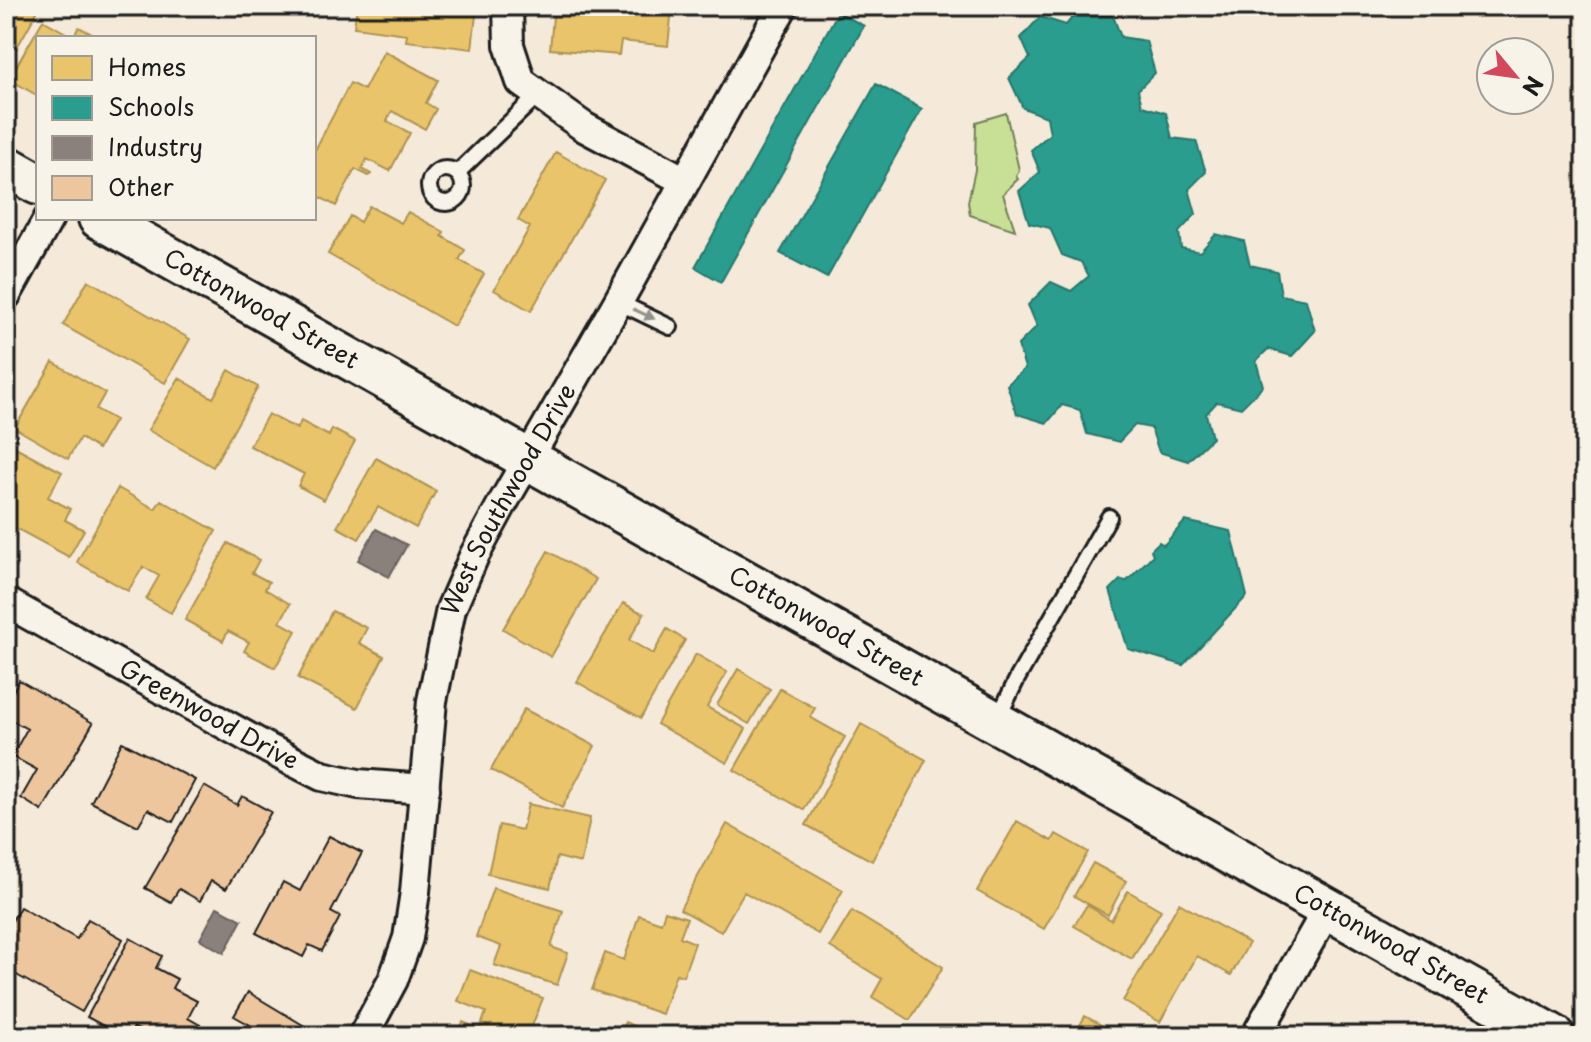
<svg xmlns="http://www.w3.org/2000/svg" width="1591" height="1042" font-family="'Playpen Sans',sans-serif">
<rect width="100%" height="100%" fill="#f5ead9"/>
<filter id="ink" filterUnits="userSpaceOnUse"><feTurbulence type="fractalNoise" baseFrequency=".0125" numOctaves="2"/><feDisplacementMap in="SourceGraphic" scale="16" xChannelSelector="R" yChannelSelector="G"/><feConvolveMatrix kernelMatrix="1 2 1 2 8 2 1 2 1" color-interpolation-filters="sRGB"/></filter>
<g filter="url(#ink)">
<path fill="#c8e096" stroke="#727e59" stroke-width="2" d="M1006,113L1019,170L1016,176L1018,179L1003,194L1015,230L970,215L968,202L975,170L976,122Z"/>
<path fill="#e9c46a" stroke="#ac9253" stroke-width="2" d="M6,6H28L37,12L15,51L6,46Z
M357,6H477L472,49L406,41L407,34L354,27Z
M554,6L672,8L668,46L621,41L619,55L550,49Z
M43,20L73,37L79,27L94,35L92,38H38V96L9,79Z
M384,51L438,80L426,103L436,109L425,129L392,111L387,121L410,133L390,171L367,159L362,169L371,174L369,176L355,169L336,206L314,194V152L350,83L364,90Z
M556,152L605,180L531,311L494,290L530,227L518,220Z
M369,206L401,223L408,212L444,232L442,236L465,250L459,260L484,274L454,326L328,254L350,216L360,222Z
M88,280L190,339L165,383L63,325Z
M53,362L105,393L96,409L115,420L98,449L80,438L68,459L15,428Z
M229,370L258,387L213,467L148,430L179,378L213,398Z
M268,414L297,429L301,421L329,436L332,429L355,441L324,500L298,486L304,474L250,446Z
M6,442L62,472L48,497L70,509L65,520L84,530L69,557L6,523Z
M376,458L436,491L416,528L378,507L359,539L337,527Z
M118,488L155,509L161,500L216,531L171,613L146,599L159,576L143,567L128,591L77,562Z
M228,543L259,560L252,573L269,582L265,589L290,604L280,622L296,631L275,668L244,651L249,642L228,631L223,641L185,620Z
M548,551L596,579L551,657L503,629Z
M623,603L644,614L629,640L653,654L667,629L685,640L641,718L577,682Z
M332,611L367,628L359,643L384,656L357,708L298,678Z
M696,654L727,672L707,707L746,729L727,763L657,724Z
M738,669L770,689L749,724L717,705Z
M780,689L815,708L810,717L845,737L804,810L734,770Z
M524,709L595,746L562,808L491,770Z
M861,724L926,760L872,861L806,825Z
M528,804L590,818L581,863L557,857L550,888L488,874L499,825L522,830Z
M1017,821L1052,841L1056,834L1088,852L1044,929L977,891Z
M727,824L843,890L818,934L744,892L721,932L680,909Z
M1093,863L1126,881L1108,915L1074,896Z
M493,888L563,911L551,947L568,953L557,985L494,965L501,946L476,937Z
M1128,891L1161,910L1132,959L1074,926L1087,905L1111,920Z
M1179,903L1249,943L1231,975L1197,956L1160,1022L1123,1001Z
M665,911L687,918L680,937L695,943L683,976L676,974L662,1014L592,990L605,953L624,960L639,915L661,923Z
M852,911L943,967L910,1020L872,997L882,979L830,947Z
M470,970L543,998L528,1036H457L463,1022L480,1029L486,1012L458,1001Z
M1085,1016L1121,1036H1074Z
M625,1022L653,1036H618Z"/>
<path fill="#2a9d8f" stroke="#26766c" stroke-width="2" d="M1082,6L1112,13L1121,37L1146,41L1155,73L1138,90L1142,106L1166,113L1172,138L1196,141L1206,172L1189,189L1196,214L1179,232L1181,248L1200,252L1216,234L1244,241L1250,265L1277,271L1281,295L1306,300L1315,331L1292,356L1268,349L1256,361L1263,386L1241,408L1217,402L1206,414L1212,438L1188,461L1159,452L1151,428L1135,425L1119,442L1087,434L1080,410L1062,405L1047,423L1017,414L1007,385L1025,368L1018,345L1037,326L1028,305L1051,282L1071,291L1089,276L1081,262L1062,255L1050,228L1029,223L1019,191L1040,172L1031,150L1050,134L1047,117L1023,108L1009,78L1030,58L1021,38L1040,17L1066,25Z
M838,12L864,26L721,282L695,267Z
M876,84L922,109L827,278L780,253Z
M1185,521L1231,531L1247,596L1183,665L1128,649L1110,590L1120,580L1127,581L1153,555L1151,550L1159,542L1164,545Z"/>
<path fill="#8a817c" stroke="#69635f" stroke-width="2" d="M376,529L407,545L389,577L358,560Z
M217,907L242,920L224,953L200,939Z"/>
<path fill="#eec69e" stroke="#1c1c1c" stroke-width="2" d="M19,680L93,723L42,811L21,798L37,770L12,756L27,729L6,717V704Z
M122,742L195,780L173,822L148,809L138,826L91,802Z
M204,786L237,805L242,796L271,812L226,889L211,881L200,901L179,889L171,902L145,888Z
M329,836L362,853L331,912L340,917L322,951L309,945L303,957L256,933L283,882L300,891Z
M20,907L77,939L88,919L123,939L82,1012L6,969V931Z
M130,938L162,956L156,968L177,979L172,988L197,1001L188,1018L202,1026L196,1036H150L134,1027L129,1036H122L87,1017Z
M248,992L308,1028L303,1036H244L250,1025L234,1016Z"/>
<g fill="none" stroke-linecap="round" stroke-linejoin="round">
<g stroke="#1c1c1c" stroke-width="20">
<path id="lane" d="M429 186a17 17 0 1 1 34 0a17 17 0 1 1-34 0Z
M457,173L538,95
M618,302L670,327
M997,720L1018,677L1109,517"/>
</g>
<g stroke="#1c1c1c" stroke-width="34">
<g id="street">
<path d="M508,6L509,45L521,82L584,127L685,181"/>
<path d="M6,295L49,218"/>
<path id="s1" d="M6,602L269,749L322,776L358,784L425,789"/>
<path id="s2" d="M363,1036L393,980L408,938L415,892L432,701L451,609L474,556L501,506L618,302L783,6"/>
<path d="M1256,1036L1327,910"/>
</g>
</g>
<g stroke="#1c1c1c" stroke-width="46">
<g id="secondary">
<path d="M6,166L38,184"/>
<path id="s3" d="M99,218L1554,1036"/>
</g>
</g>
<use href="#lane" stroke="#f7f3e8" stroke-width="14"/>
<use href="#street" stroke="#f7f3e8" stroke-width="28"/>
<use href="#secondary" stroke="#f7f3e8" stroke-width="40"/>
</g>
<defs><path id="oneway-solid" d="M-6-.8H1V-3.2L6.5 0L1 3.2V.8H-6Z" transform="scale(2)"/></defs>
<use fill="#94928c" href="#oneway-solid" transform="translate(644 314) rotate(25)"/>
</g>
<g text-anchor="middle" stroke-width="8" stroke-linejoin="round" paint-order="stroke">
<g font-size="24" fill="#1c1c1c" stroke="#f7f3e8">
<text dy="8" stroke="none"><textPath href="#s3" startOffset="186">Cottonwood Street</textPath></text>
<text dy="8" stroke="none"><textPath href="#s2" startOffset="564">West Southwood Drive</textPath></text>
<text dy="8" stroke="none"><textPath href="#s3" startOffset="834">Cottonwood Street</textPath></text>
<text dy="8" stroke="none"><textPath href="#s1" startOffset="232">Greenwood Drive</textPath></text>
<text dy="8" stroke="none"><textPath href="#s3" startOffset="1482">Cottonwood Street</textPath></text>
</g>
</g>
<rect width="1591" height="1042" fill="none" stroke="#f7f3e8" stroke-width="32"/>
<rect x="16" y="16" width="1559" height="1010" fill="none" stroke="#1c1c1c" stroke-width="3" filter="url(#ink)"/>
<rect x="36" y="36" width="280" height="184" fill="#f7f3e8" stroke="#9f9d96" stroke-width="2"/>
<rect x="52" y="56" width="40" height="24" fill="#e9c46a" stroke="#9f9d96" stroke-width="2"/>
<text x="108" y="76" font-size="24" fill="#1c1c1c">Homes</text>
<rect x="52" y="96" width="40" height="24" fill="#2a9d8f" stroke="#9f9d96" stroke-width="2"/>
<text x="108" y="116" font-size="24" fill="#1c1c1c">Schools</text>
<rect x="52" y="136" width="40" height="24" fill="#8a817c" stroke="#9f9d96" stroke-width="2"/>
<text x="108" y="156" font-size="24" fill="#1c1c1c">Industry</text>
<rect x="52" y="176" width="40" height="24" fill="#eec69e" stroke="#9f9d96" stroke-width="2"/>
<text x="108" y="196" font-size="24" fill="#1c1c1c">Other</text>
<g transform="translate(1515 76) rotate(119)"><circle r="38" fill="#f7f3e8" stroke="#9f9d96" stroke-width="2"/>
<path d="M0-6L14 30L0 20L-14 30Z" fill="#d1495b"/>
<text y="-12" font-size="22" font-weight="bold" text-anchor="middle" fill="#1c1c1c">N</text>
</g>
</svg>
